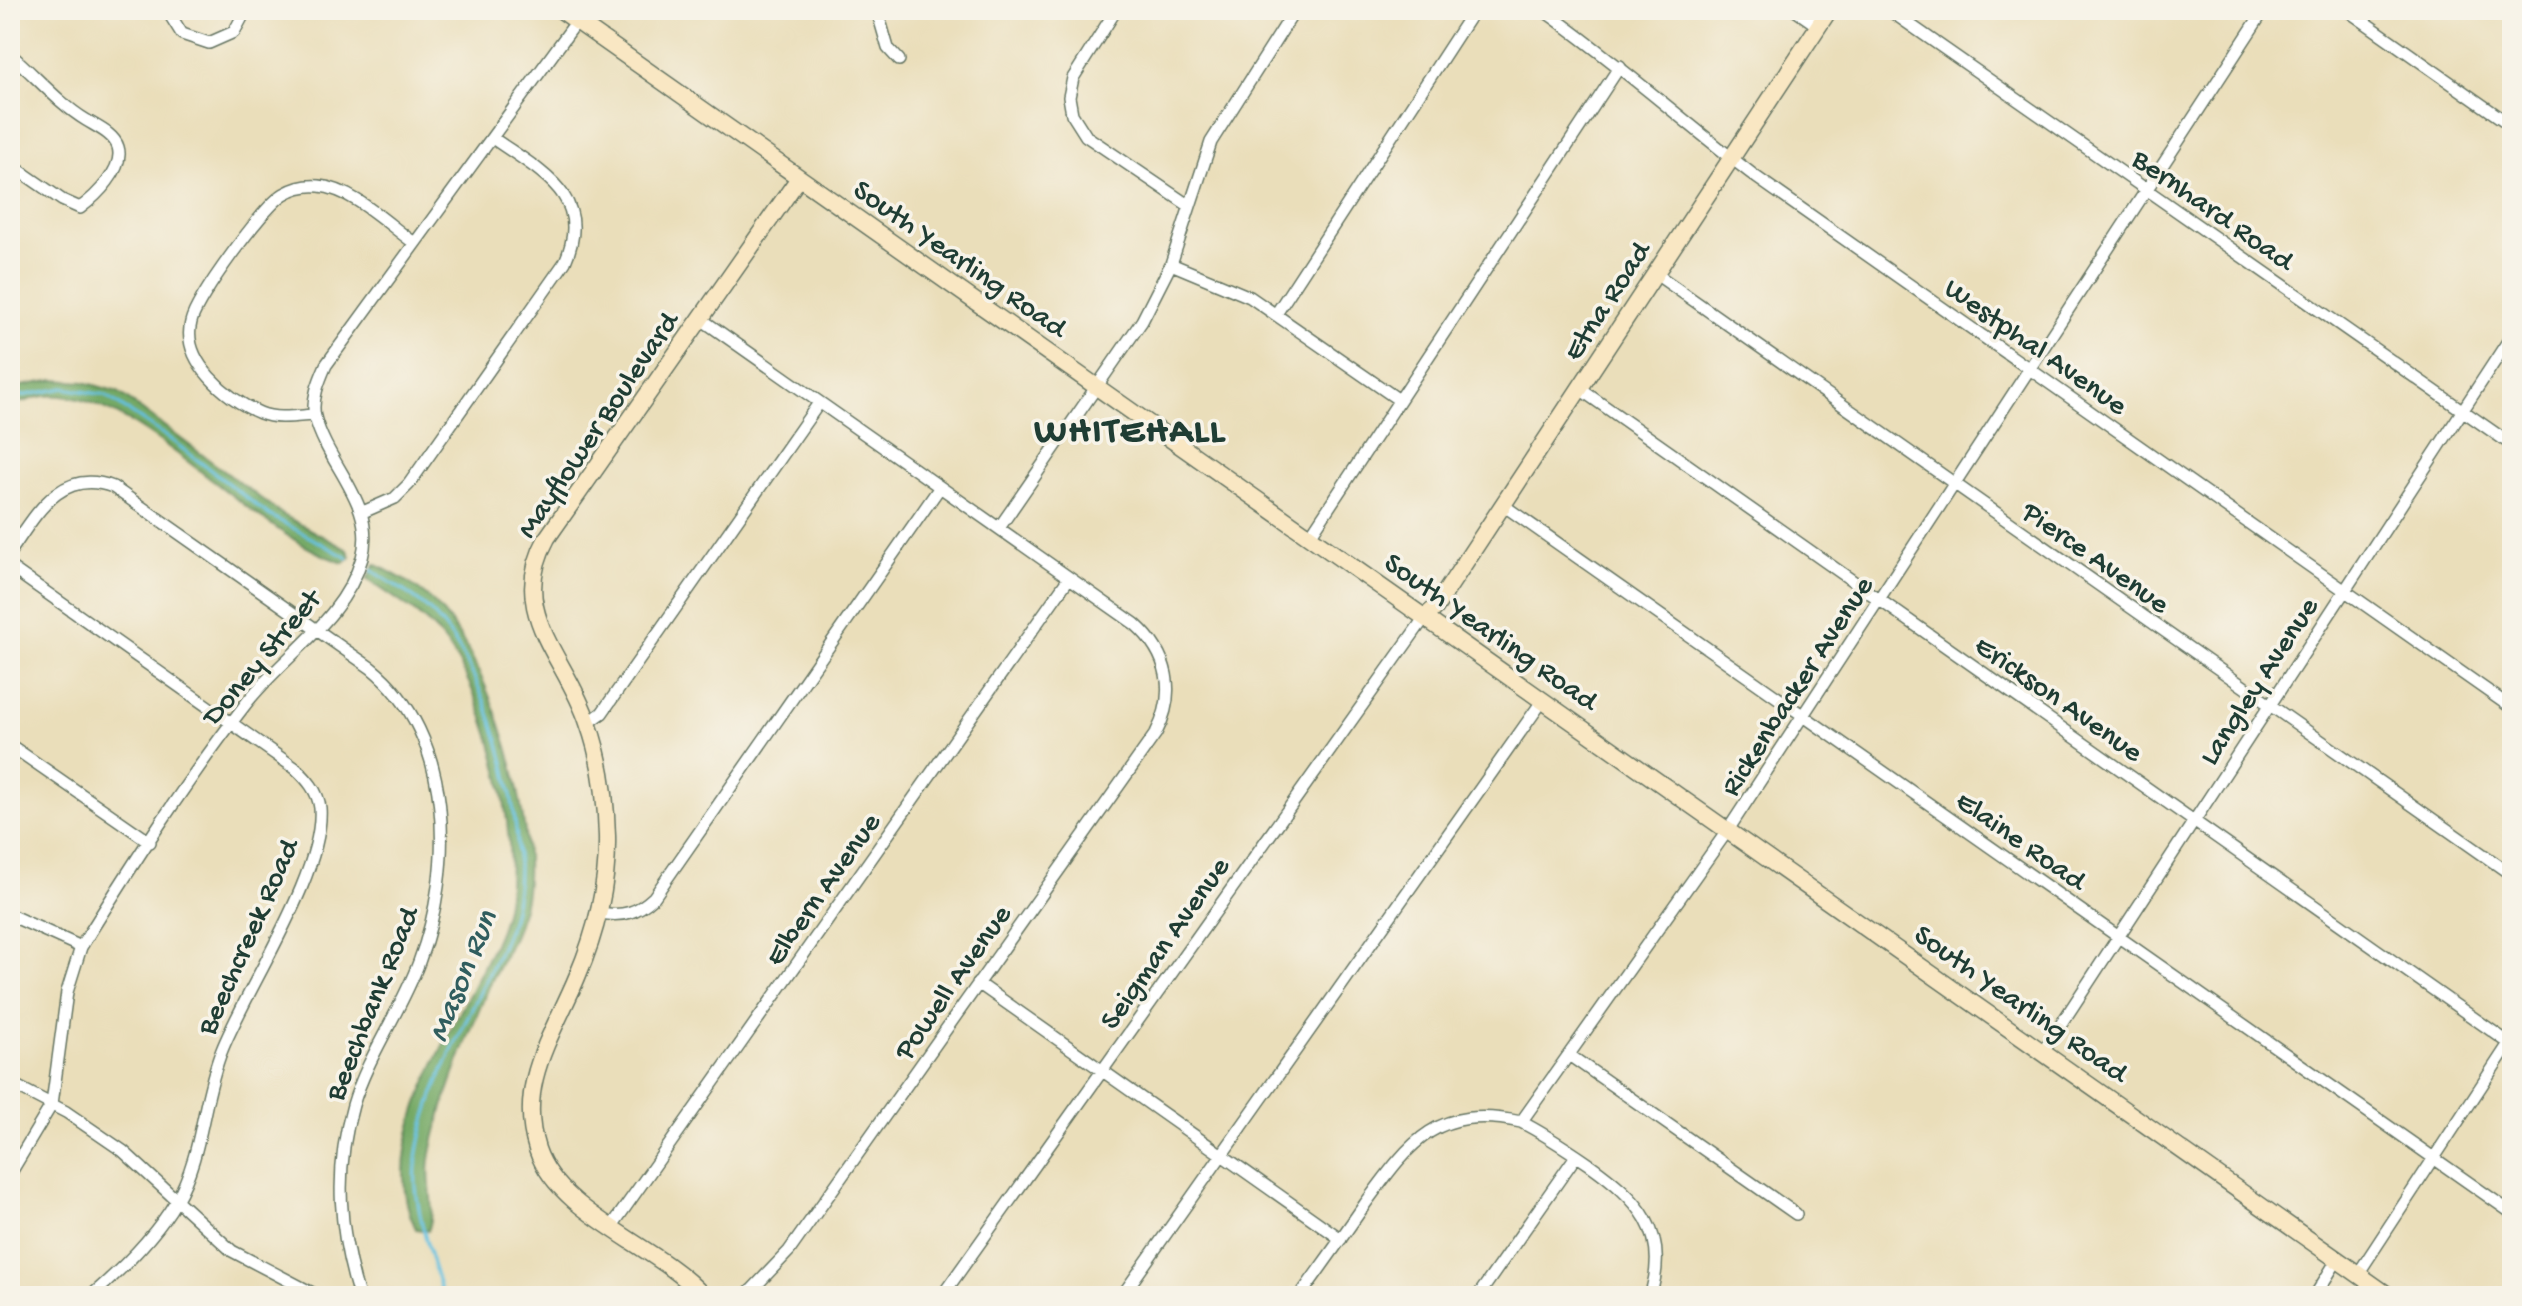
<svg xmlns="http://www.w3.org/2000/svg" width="2522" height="1306" font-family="'Gochi Hand',sans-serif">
<rect width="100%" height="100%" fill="#f7f3e8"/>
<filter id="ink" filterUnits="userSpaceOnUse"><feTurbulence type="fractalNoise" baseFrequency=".0125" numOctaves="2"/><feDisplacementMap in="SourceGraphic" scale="16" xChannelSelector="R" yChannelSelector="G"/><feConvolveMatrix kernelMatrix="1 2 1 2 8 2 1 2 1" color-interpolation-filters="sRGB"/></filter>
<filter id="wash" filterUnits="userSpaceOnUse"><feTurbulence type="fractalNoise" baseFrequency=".006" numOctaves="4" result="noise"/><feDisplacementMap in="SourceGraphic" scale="32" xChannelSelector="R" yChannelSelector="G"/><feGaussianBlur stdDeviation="1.8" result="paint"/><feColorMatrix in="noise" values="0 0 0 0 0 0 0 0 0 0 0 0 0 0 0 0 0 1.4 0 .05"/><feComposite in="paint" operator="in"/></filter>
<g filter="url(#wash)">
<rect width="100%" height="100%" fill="#eadeba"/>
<path fill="#75a965" stroke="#4a734c" stroke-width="2" d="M54,380L84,382L118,392L283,515L348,550L351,557L344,563C248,534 136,387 45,396C34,397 21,403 10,406V388Z
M375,564C398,576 421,588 439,608C492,666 538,821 525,898C520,928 504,955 491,982C475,1019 459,1057 447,1095C440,1116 433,1139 430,1160C426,1184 437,1208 428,1231L416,1229C370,1136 467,1016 500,929C528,856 491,699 443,639C423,614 392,597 367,579Z"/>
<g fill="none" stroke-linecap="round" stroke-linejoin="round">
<path stroke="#63c1e1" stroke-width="3" d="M10,398L64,388L105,395L170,439L269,515L348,558
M371,570C392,584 417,597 435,616C493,677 539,850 508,930C478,1008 425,1081 416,1166C412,1202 432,1261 443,1296"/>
</g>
</g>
<g filter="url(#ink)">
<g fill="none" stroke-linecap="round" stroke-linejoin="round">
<g stroke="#667563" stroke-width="14">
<path id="street" d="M167,10L182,34L209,43L234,32L246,10
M877,10L888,48L899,60
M1116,10L1073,78L1069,97L1072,114L1086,136L1188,205
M1543,10C1617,62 1684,122 1756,177L2512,708
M1795,10L1818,26
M1889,10L2512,445
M2347,10L2512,126
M10,54C35,75 58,103 86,120C97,127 114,134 118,147C125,169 95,197 80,208L62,200L10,164
M1171,264L1250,297L1399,400
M1656,274L2512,875
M1276,314L1474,10
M701,319L1135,624C1169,654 1177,693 1156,733L789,1251L746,1296
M1580,389L2512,1045
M314,415C297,416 277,420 260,413C227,399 181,361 191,322C196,299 263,207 284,194C294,188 307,185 319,186C353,189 386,223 413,242
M1503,505L2512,1213
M363,512L395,498L409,484L565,262C594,196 541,172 494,139
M999,528L1142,321L1171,264L1211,142L1295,10
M1310,536L1620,66
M10,552C36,515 60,467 113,487L371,668C455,735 454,869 419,962C401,1011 368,1055 353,1105C334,1171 339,1231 359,1296
M10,567L295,768C307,779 318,791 320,808C325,872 247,987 222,1050C202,1099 203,1155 176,1201C155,1237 122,1269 91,1296
M588,723L602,713L819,403
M10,745L150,842
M600,913C623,917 637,913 654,897L940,487
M10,915L81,947
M978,983L1341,1239
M2043,1052L2512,335
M1569,1055L1796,1214
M10,1083L66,1112L123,1151L232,1251L318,1296
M1521,1122C1545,1134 1567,1149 1589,1164C1638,1199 1671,1232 1650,1296
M10,1174L52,1104L67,992L81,947C132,865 186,781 245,705C282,656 344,621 362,558C377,503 328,467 315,417C311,400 319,381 326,365L577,21
M612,1226L1069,578
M2358,1274L2512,1039
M942,1296L1425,617
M1122,1296L1543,700
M1300,1296C1322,1265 1344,1235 1365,1204C1411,1141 1437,1104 1521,1122L1728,830L2264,10
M1478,1296L1576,1156
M2315,1296L2337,1260"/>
</g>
<g stroke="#667563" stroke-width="19">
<path id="secondary" d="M561,10L2389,1296
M1425,617L1435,608L1829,10
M703,1296C658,1245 559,1215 537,1149C516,1084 553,1035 577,977C596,933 608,885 607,836C606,798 601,759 588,723C566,656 506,612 547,538L799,178"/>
</g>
<use href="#street" stroke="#fff" stroke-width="11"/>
<use href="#secondary" stroke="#f9e7c3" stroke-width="16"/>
</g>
</g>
<g text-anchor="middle" stroke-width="7" stroke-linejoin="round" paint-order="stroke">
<g font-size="30" fill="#1f3d34" stroke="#f7f3e8">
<text transform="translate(2214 208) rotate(35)" y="10">Bernhard Road</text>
<text transform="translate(961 257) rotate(35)" y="10">South Yearling Road</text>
<text transform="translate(1605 300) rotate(-57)" y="10">Etna Road</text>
<text transform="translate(2037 345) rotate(35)" y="10">Westphal Avenue</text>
<text transform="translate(596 424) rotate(-56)" y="10">Mayflower Boulevard</text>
<text transform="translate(2097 556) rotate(35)" y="10">Pierce Avenue</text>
<text transform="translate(1492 630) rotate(35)" y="10">South Yearling Road</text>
<text transform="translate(260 656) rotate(-50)" y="10">Doney Street</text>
<text transform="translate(2257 680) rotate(-57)" y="10">Langley Avenue</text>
<text transform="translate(1795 685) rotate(-57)" y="10">Rickenbacker Avenue</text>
<text transform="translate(2060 697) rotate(35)" y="10">Erickson Avenue</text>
<text transform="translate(2022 839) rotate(35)" y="10">Elaine Road</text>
<text transform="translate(821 888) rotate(-55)" y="10">Elbern Avenue</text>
<text transform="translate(246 936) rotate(-66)" y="10">Beechcreek Road</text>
<text transform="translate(1163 942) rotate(-55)" y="10">Seigman Avenue</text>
<text transform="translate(951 981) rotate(-55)" y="10">Powell Avenue</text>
<text transform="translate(2022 1002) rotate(35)" y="10">South Yearling Road</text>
<text transform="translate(370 1003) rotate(-68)" y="10">Beechbank Road</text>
</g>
<g font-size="32" font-style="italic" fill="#305e5f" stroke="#f7f3e8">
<text transform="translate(460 975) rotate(-68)" y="11">Mason Run</text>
</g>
<g font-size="38" font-weight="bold" letter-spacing="2" fill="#1f3d34" stroke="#f7f3e8">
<text x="1130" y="440">WHITEHALL</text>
</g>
</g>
<rect width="2522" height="1306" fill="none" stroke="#f7f3e8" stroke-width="40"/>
</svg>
